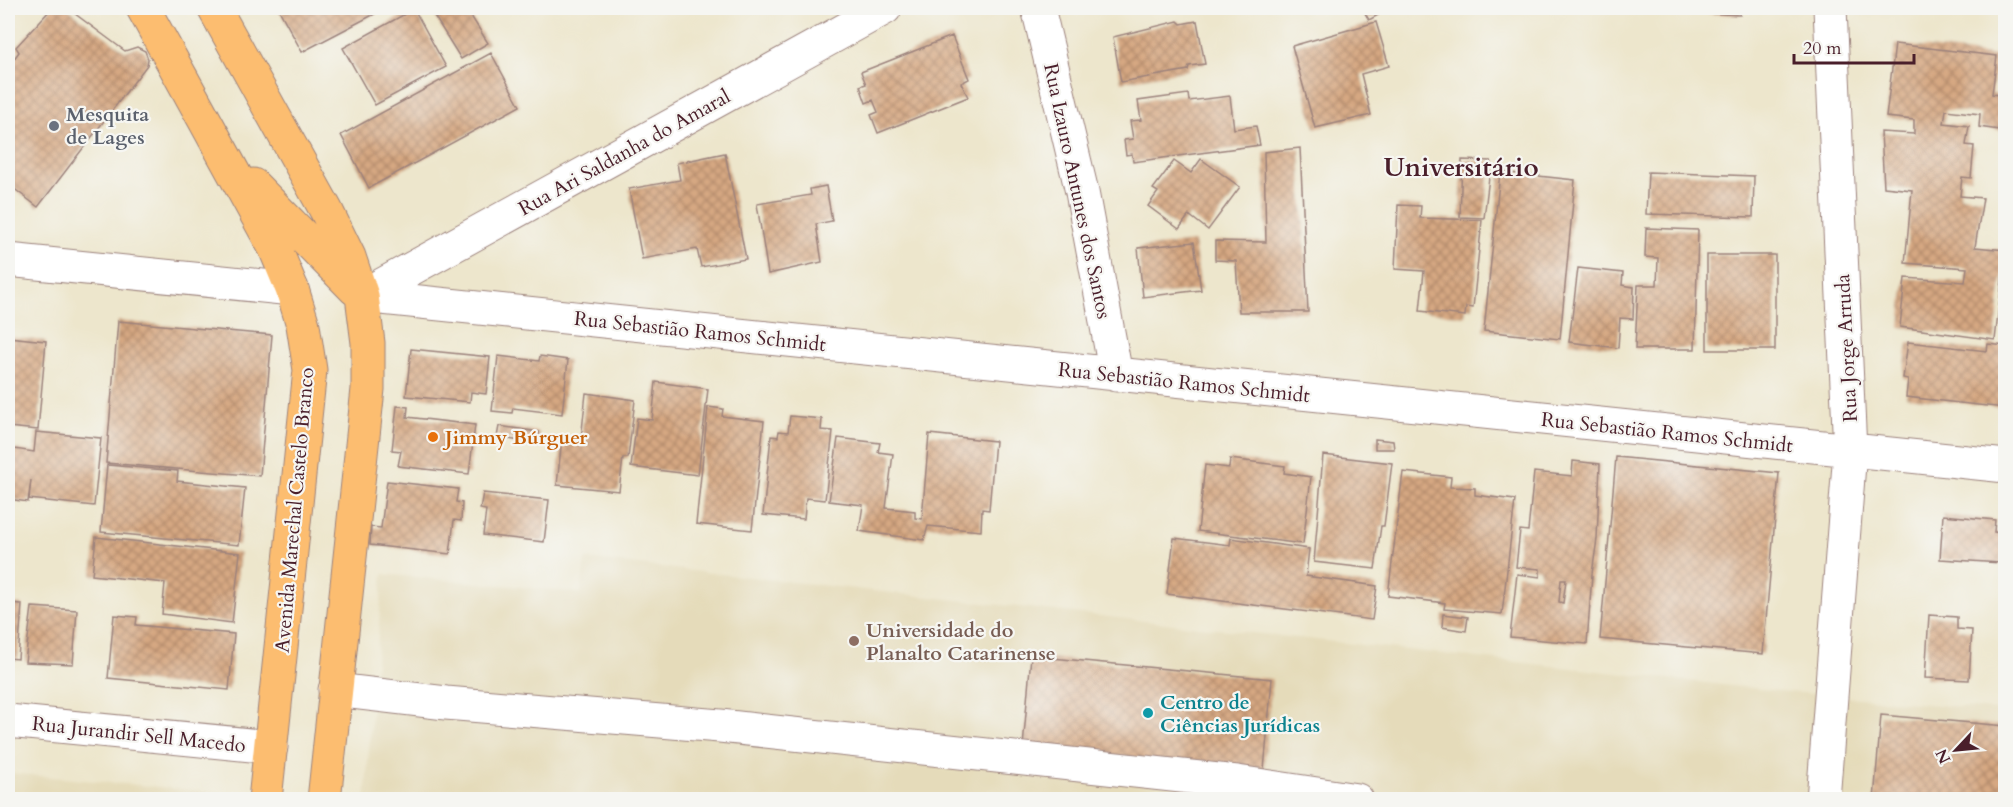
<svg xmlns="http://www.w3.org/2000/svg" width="2013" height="807" font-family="Cardo,serif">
<defs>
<pattern id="building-cross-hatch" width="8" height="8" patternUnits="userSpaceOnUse" patternTransform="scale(1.5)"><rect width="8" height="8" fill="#d6a882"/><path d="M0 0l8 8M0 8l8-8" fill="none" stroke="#b0886b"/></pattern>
</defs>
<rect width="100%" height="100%" fill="#f6f6f2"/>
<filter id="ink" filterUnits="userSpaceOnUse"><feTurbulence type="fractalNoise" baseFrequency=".0167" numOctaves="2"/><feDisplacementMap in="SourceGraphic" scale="12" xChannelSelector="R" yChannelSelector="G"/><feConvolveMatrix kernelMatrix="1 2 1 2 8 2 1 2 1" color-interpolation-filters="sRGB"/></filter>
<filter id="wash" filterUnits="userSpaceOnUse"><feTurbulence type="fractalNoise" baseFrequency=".008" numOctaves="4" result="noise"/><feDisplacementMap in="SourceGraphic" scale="24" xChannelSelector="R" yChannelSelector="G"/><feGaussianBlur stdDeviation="1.35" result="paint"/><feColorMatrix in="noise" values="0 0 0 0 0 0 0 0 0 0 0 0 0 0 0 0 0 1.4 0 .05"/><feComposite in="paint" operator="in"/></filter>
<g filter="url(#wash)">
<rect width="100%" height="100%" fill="#ede6cc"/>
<path fill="#e5dbba" d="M585,559L1768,690L2005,711V799L365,800L383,574L581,593Z
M8,773L245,795L244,799H8Z"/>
<g id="blocks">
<path fill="url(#building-cross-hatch)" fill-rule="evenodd" d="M52,8H67L125,51L137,47L145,51L148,59L147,65L38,207L8,184V67L19,52L16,47Z
M278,8H386L302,52Z
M444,8H466L488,43L461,59L433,14Z
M1362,8H1385L1387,10L1369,20Z
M1667,8H1741L1740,15L1667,11Z
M414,9L446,67L375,105L343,48Z
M1178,21L1181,24L1197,21L1205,64L1189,66L1188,70L1121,82L1113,37Z
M1376,22L1389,66L1361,74L1371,115L1315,128L1292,46Z
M952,36L969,79L961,83L968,97L878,133L871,115L878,112L873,100L866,103L860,86L866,84L861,72Z
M1895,44L1997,56L1992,94L2006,96V131L1979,127L1980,114L1946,110L1944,123L1969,126L1966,145L1974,146L1971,178L1962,177L1960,196L1983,198L1975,247L2006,250V272H2003L1995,340L1900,327L1905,278L1965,282L1967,268L1905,263L1912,190L1884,187L1881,132L1914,134V120L1886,117Z
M491,53L520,106L369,188L341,135Z
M1188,94L1189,101L1230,96L1234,129L1256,126L1260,145L1133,162L1132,154L1126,155L1124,140L1133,139L1130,121L1141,120L1138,101Z
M1300,148L1308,312H1239L1236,261L1215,260V241L1266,242L1264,152Z
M725,153L746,259L701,267L697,249L642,259L629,189L680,180L677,163Z
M1201,159L1240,187L1208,230L1189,215L1179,229L1148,206L1158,192L1153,189L1174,161L1191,173Z
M1462,160L1491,161L1484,218L1460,217Z
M1500,172L1575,180L1560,339L1484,331Z
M1648,172L1754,176L1753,217L1646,214Z
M826,186L832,221L816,224L822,262L768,274L757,204L811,195L810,189Z
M1398,205L1421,206L1420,218L1482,220L1473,308L1466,307L1465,316L1420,311L1424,271L1395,269Z
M1646,228L1698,230L1695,349H1635L1638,285H1657L1658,258L1645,257Z
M1194,242L1201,290L1143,297L1138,248Z
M1707,255H1775V350H1707Z
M1578,268L1623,273L1622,285L1634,287L1633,319L1620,318L1618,348L1569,342Z
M118,321L272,335L260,476L106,463Z
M8,337L46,341L38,430L8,427Z
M1908,342L1987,351L1988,344L2006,346L2005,408L1906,397L1908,379L1903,378Z
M411,349L490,357L486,394L471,392L470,402L406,396Z
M498,356L539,361L540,356L568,360L562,414L513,408L512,413L492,411Z
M656,382L708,389L698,475L631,467L637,418L652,420Z
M586,393L635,400L628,458H623L619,491L557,485L562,438L581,440Z
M397,406L408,407L407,417L475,425L469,474L398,466L401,451L392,450Z
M708,407L723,409L722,416L764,421L752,530L696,524Z
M790,416L822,419L821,430L833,431L825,500L806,498L804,519L763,515L771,436L778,437L779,431L788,432Z
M499,426L539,432L538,444L497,437Z
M36,432L101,438L94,506L29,499L31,480L28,502L8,499V448L34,452Z
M929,434L995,441L989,510L982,509L981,531L928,526L924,540L859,531L863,505L829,501L838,438L880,443L878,452L893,454L886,508L915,511V518L922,519Z
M1375,439L1393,441L1394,449H1375Z
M1323,455L1392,463L1384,526H1381L1375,569L1314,562Z
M1616,457L1779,473L1763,654L1600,639Z
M1230,459L1285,466L1284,473L1311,477L1303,544L1198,531L1205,465L1229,468Z
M1573,461L1600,464L1597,539L1592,574L1587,644L1510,637L1517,574L1540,577V569L1516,567L1520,530L1528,531L1534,472L1572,476ZM1561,580H1566L1563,603L1559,602Z
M107,465L178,471L177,481L245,488L239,545L101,532Z
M1403,472L1451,477L1450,487L1475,488V495L1515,500L1502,614L1444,609L1445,603L1388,596Z
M387,481L458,489L456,502L462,503L461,521L454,520L450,554L370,545L371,527L381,528Z
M483,493L549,500L544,542L483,535L486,510L480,509Z
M1943,515L1995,520L1994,532L2005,533L2001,563L1940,559Z
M96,537L240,553L232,623L162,614L165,583L92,575Z
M1174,538L1230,545L1231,538L1309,549L1306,576L1377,586L1372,620L1167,594Z
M8,603L22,604L18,659L8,658Z
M32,607L77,610L73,664L25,662Z
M1443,614L1468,617L1466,631L1442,627Z
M114,615L137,617L136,625L234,634L229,690L108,678Z
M1929,615L1957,617V629L1972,630L1969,680L1925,678Z
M1031,656L1272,679L1264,770L1023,747Z
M1881,715L2006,726V800H1874Z"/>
</g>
</g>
<g filter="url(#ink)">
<use href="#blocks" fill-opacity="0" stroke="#9c827c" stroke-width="1.5"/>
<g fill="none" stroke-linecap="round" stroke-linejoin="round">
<g stroke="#9c827c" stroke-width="35">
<path id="minor" d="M1038,8L1082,192L1116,375
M8,260L292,289
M362,296L2006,466
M362,296L885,8
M335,690L446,703L720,726L1237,782L1357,800
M8,721L271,747
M1823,800L1850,451L1830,8"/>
</g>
<g stroke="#9c827c" stroke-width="35">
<path id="major" d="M143,8L275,248L292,289L303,325L310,370L265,800
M214,8L326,210L349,257L362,296L368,343V389L324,800
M253,185L355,289"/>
</g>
<use href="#minor" stroke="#fff" stroke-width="33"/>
<use href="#major" stroke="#fcbd6f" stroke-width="33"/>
</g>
</g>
<circle fill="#6b7280" stroke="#f6f6f2" stroke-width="2" cx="54" cy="126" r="6"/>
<circle fill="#e8710a" stroke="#f6f6f2" stroke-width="2" cx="433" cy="437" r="6"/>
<circle fill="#8d6e63" stroke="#f6f6f2" stroke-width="2" cx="854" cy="641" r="6"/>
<circle fill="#0f9aa8" stroke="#f6f6f2" stroke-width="2" cx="1148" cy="713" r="6"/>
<g text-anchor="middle" stroke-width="4.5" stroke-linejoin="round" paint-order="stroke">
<g font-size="20" font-weight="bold" fill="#5b616d" stroke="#f6f6f2" text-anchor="start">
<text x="66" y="121">Mesquita<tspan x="66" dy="23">de Lages</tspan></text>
</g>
<g font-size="20" fill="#4a1f2b" stroke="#f6f6f2">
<text transform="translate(624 152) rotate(-29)" y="7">Rua Ari Saldanha do Amaral</text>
<text transform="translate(1078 191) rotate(78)" y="7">Rua Izauro Antunes dos Santos</text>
<text transform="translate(700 331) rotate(6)" y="7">Rua Sebastião Ramos Schmidt</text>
<text transform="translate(1846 348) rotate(-93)" y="7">Rua Jorge Arruda</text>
<text transform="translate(1184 382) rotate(6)" y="7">Rua Sebastião Ramos Schmidt</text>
<text transform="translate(1667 432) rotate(6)" y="7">Rua Sebastião Ramos Schmidt</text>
<text transform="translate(294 510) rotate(-85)" y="7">Avenida Marechal Castelo Branco</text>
<text transform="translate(139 734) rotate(6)" y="7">Rua Jurandir Sell Macedo</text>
</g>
<g font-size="20" font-weight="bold" fill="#c56008" stroke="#f6f6f2" text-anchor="start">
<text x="445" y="444">Jimmy Búrguer</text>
</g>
<g font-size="20" font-weight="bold" fill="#785e54" stroke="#f6f6f2" text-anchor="start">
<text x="866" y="637">Universidade do<tspan x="866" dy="23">Planalto Catarinense</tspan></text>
</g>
<g font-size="20" font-weight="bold" fill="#0d838f" stroke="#f6f6f2" text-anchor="start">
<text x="1160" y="709">Centro de<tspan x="1160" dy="23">Ciências Jurídicas</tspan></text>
</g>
<g font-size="26" font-weight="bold" fill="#4a1f2b" stroke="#f6f6f2">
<text x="1461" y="176">Universitário</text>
</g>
</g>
<rect width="2013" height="807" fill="none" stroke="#f6f6f2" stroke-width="30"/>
<g transform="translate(1956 750) rotate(244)" stroke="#f6f6f2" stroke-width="4.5" paint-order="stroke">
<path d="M0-4.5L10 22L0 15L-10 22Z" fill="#4a1f2b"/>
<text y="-9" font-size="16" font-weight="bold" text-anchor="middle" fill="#4a1f2b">N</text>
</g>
<path d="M1794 54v9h120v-9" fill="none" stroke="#4a1f2b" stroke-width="3"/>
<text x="1803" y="54" font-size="18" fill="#4a1f2b" stroke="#f6f6f2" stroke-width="4.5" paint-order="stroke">20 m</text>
</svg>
